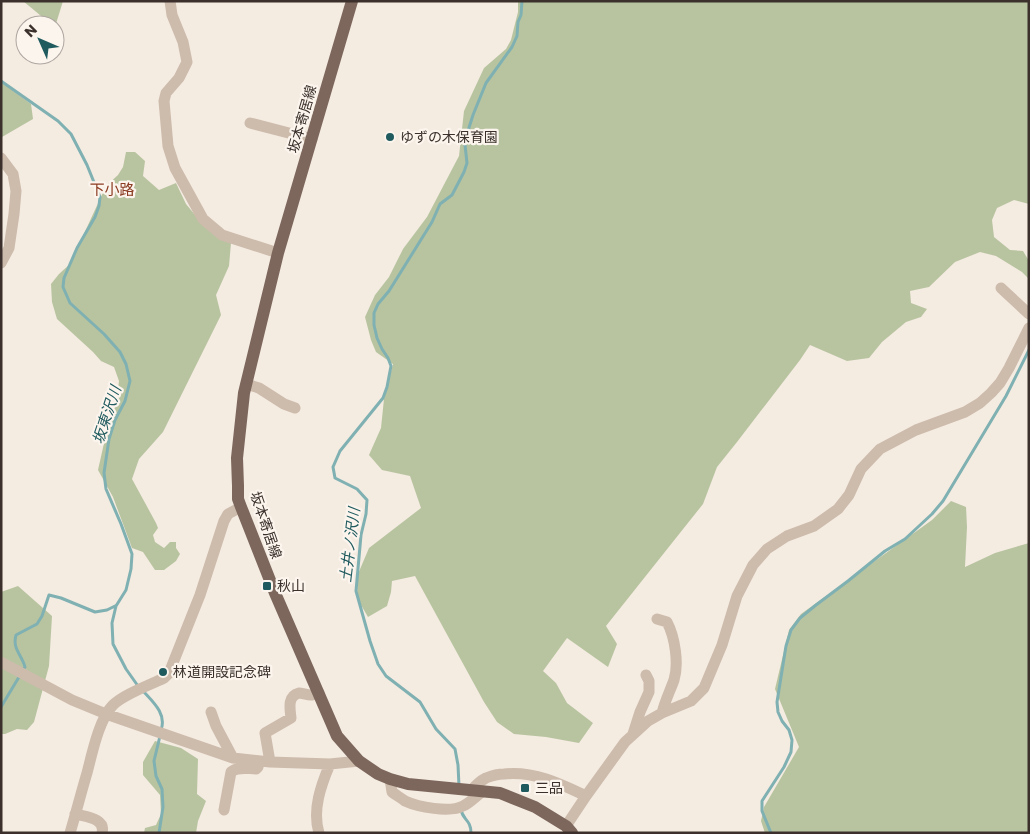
<svg xmlns="http://www.w3.org/2000/svg" width="1030" height="834" font-family="Poppins,'Noto Sans JP',sans-serif">
<rect width="100%" height="100%" fill="#f4ebe1"/>
<path fill="#b8c4a0" d="M23,1H63L55,27V25H52Z
M518,1H1029V204L1014,200L997,208L992,220L994,237L1010,250L1023,251L1029,261V279L1022,272L996,256L980,252L955,262L929,287L910,291L911,303L927,309L921,317L906,322L882,342L869,358L847,361L810,345L800,360L737,442L717,467L703,504L606,626L617,644L608,667L567,638L543,671L556,683L567,703L593,723L579,743L546,737L514,734L497,722L484,702L415,576L392,581L391,592L387,606L368,617L357,598L358,574L369,548L421,508L410,476L382,470L369,455L381,428L384,399L393,364L376,352L371,340L365,317L375,295L389,277L403,249L427,217L459,156L464,111L484,68L506,49L511,40L518,12Z
M1,82L31,104L33,119L2,137H1Z
M126,152H135L145,161L143,176L159,190L176,183L186,204L200,221L231,243L229,266L216,295L221,315L163,432L139,459L132,479L156,523L158,528L153,535L155,542L164,548L170,542H176V548L180,554L176,561L164,570H155L143,552L132,548L113,497L98,470L107,430L116,404L119,381L114,367L101,361L93,352L57,319L52,302L51,284L59,274L70,264L106,186L118,175L123,167Z
M951,501L966,507L967,527L965,567L995,553L1029,543V833H765L761,821L764,807L799,747L775,689L789,630L801,614L932,520Z
M18,586L52,616L49,666L34,722L27,730L17,729L5,734H1V592Z
M155,741L181,748L198,759L197,794L206,801L198,821L196,833H144L145,828L156,825L161,814L160,795L143,775V762Z"/>
<g fill="none" stroke-linecap="round" stroke-linejoin="round">
<path stroke="#7fb0b2" stroke-width="3" d="M1,81L58,121L71,134L87,165L100,197L99,206L95,217L77,248L64,278L63,287L70,303L104,334L120,352L126,364L130,381L125,401L115,420L109,439L104,473L106,489L121,524L132,554L131,569L126,590L116,606L112,623L113,644L126,669L138,686
M143,691C153,702 167,714 161,730
M1,707L25,667C22,655 12,649 16,635L37,624L42,616L49,595L61,598L95,612L107,610L115,606
M459,786L458,765L455,749L436,729L420,702L386,676L378,664L370,641L356,591L361,535L366,514L367,500L357,489L335,478L333,467L340,451L383,398L387,387L391,366L388,358L382,349L377,338L374,325V313L378,304L389,291L432,222L440,204L452,195L464,172L467,163L465,145L467,134L473,115L486,83L512,47L517,36L518,22L521,15L522,1
M461,809C462,820 471,819 471,833
M159,833L163,807L162,789L156,776L154,761L160,736
M771,833L762,811V801L784,767L791,752L792,740L789,730L782,721L778,712L777,702L786,646L791,630L800,618L816,605L848,581L885,551L905,539L932,514L943,501L1006,396L1029,350"/>
<path stroke="#cdbbac" stroke-width="11" d="M170,1L172,15L183,42L187,62L179,78L166,93L164,101L168,146L175,168L203,219L222,235L278,253
M250,123L312,139
M1,158L13,174L16,191L14,214L9,248L1,263
M1001,288L1029,314
M246,384L259,388L284,404L295,408
M657,619L667,622C675,637 679,664 674,680C670,691 665,701 662,713
M1,662L72,700L106,714L233,758L270,762L330,764L359,761
M211,712L216,726L233,758
M633,734L640,712L649,692V681L646,675
M270,762L265,733L291,718C290,709 287,696 299,693C302,693 307,695 311,695C313,695 316,694 319,693
M390,779L392,792C396,795 401,798 405,801C418,807 450,813 463,806C470,803 476,796 482,792
M471,791C475,786 480,781 486,778C491,776 498,774 504,774C534,771 559,783 586,796
M224,810L231,772C238,766 248,769 256,769L258,767L259,761
M75,814C86,817 106,818 102,833
M566,826L586,796L625,742L648,721L662,713L691,701L704,688L722,645L737,596L753,565L767,549L787,536L814,526L838,509L849,495L861,469L880,449L916,430L965,412L980,403L991,393L1000,383L1009,368L1029,328
M70,833C76,813 81,793 87,773C92,754 99,719 113,705C124,694 150,685 164,678L169,673L200,595L224,521L228,514L241,507
M319,833C312,810 321,785 330,764"/>
<path stroke="#7d675c" stroke-width="12" d="M352,1L278,253L244,393L237,458L238,486V499L241,507L275,593L337,736L359,761L378,774L390,779L408,784L500,793L535,807L566,826L572,833"/>
</g>
<g fill="#1f5a5e" stroke="#fbf5ee" stroke-width="2">
<circle cx="390" cy="137" r="5"/>
<rect x="262" y="581" width="10" height="10" rx="2.5"/>
<circle cx="163" cy="672" r="5"/>
<rect x="520" y="783" width="10" height="10" rx="2.5"/>
</g>
<g text-anchor="middle" stroke-width="4.5" stroke-linejoin="round" paint-order="stroke">
<g font-size="14" fill="#3b302b" stroke="#fbf5ee">
<text transform="translate(302 119) rotate(-74)" y="5">坂本寄居線</text>
<text transform="translate(266 525) rotate(71)" y="5">坂本寄居線</text>
</g>
<g font-size="14" fill="#3b302b" stroke="#fbf5ee" text-anchor="start">
<text x="400" y="142">ゆずの木保育園</text>
<text x="277" y="591">秋山</text>
<text x="173" y="677">林道開設記念碑</text>
<text x="535" y="793">三品</text>
</g>
<g font-size="15" fill="#8c3b22" stroke="#fbf5ee">
<text x="112" y="195">下小路</text>
</g>
<g font-size="15" font-style="italic" fill="#1f5a5e" stroke="#fbf5ee">
<text transform="translate(107 415) rotate(-72)" y="5">坂東沢川</text>
<text transform="translate(350 545) rotate(-83)" y="5">土井ノ沢川</text>
</g>
</g>
<rect width="1030" height="834" fill="none" stroke="#3b302b" stroke-width="5"/>
<g transform="translate(40 40) rotate(315)"><circle r="24" fill="#fbf5ee" stroke="#aea6a0"/>
<path d="M0-4L9 19L0 12L-9 19Z" fill="#1f5a5e"/>
<text y="-8" font-size="14" font-weight="bold" text-anchor="middle" fill="#3b302b">N</text>
</g>
</svg>
